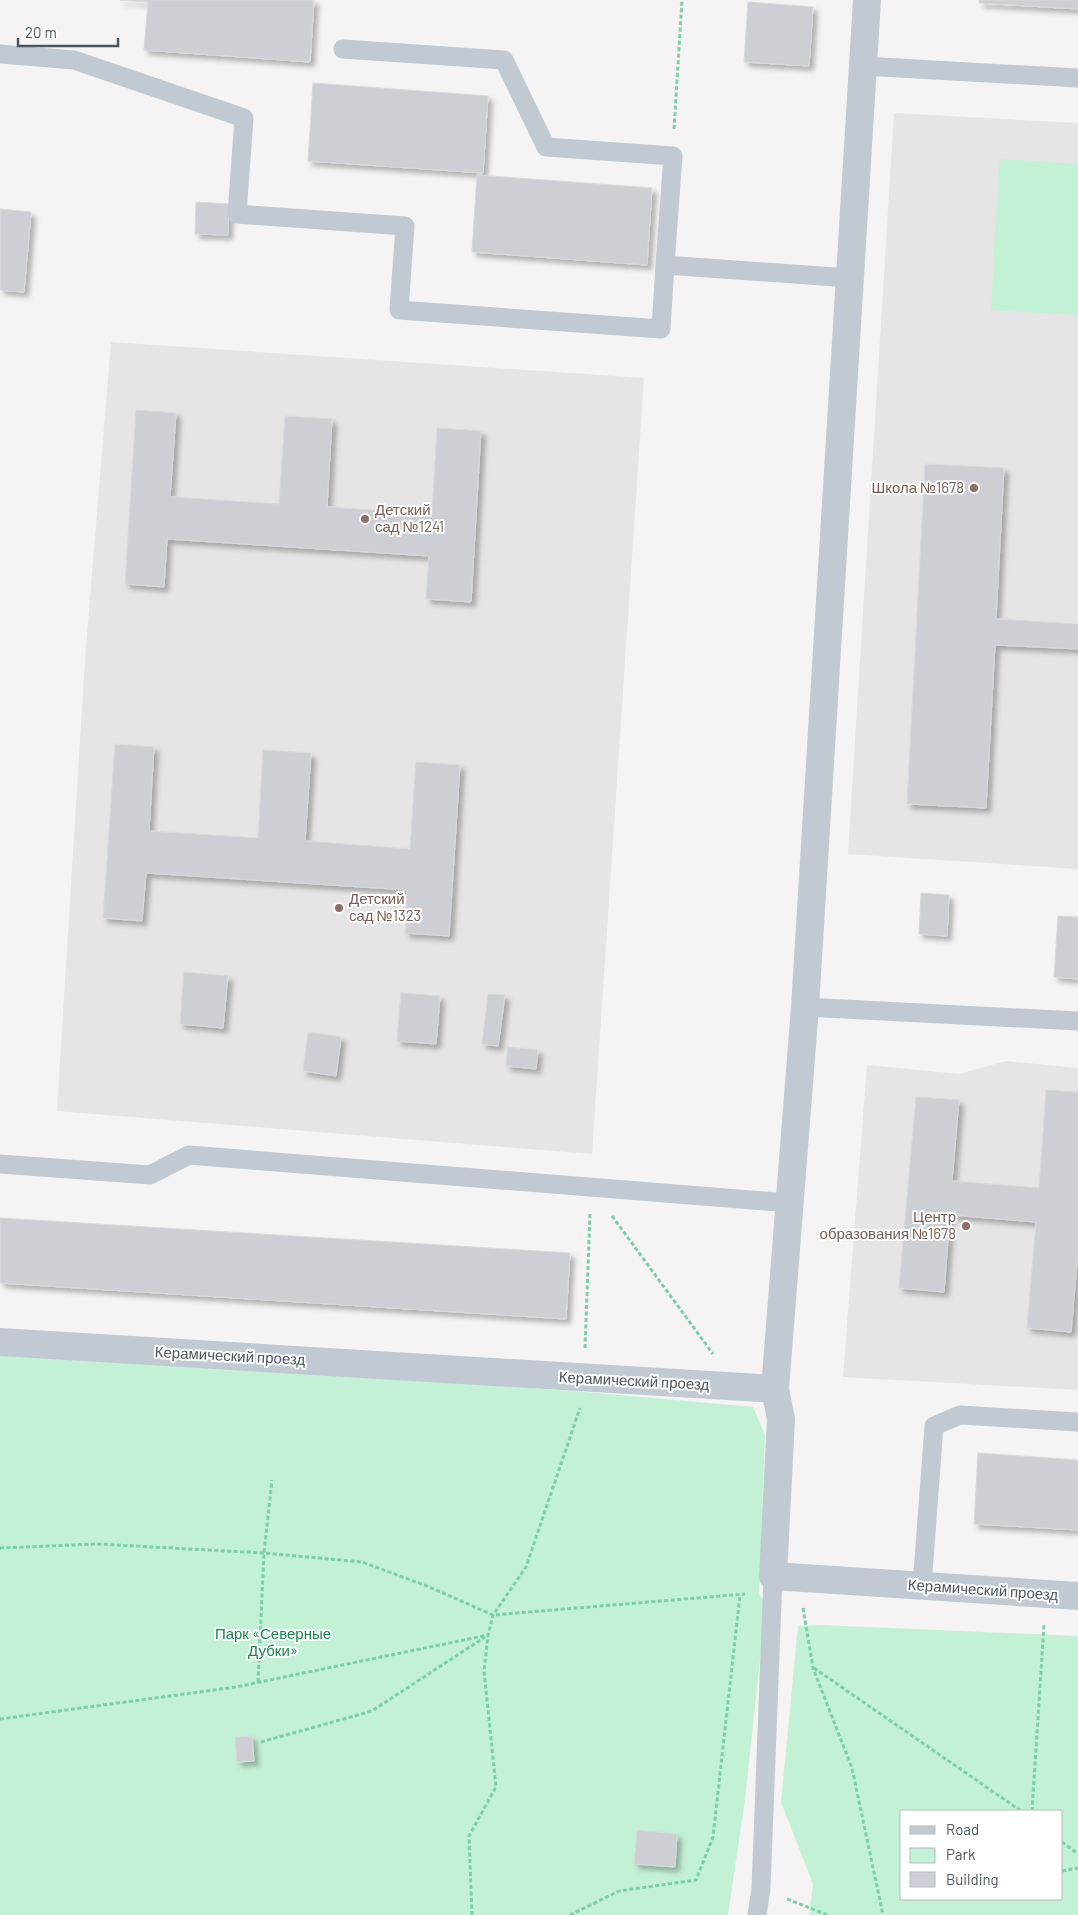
<svg xmlns="http://www.w3.org/2000/svg" width="1078" height="1915" font-family="Barlow,sans-serif">
<defs>
<filter id="shadow"><feDropShadow dx="4.5" dy="4.5" stdDeviation="2.5" flood-color="#0004"/></filter>
</defs>
<rect width="100%" height="100%" fill="#f5f3f3"/>
<path fill="#e6e4e5" d="M894,113L1078,123V869L848,854Z
M111,342L644,378L592,1154L57,1111L85,660Z
M1006,1061L1078,1068V1390L843,1377L867,1065L959,1074Z"/>
<path fill="#c3f1d5" fill-rule="evenodd" d="M999,159L1078,164V315L991,310Z
M0,1351L586,1392L753,1407L765,1435L759,1593L766,1605L745,1799L728,1915H0Z
M819,1625L1078,1636V1915H809L813,1884L781,1802L798,1626ZM902,1811H1062V1899H902Z"/>
<path fill="#cdcfd5" stroke="#d7d9de" filter="url(#shadow)" d="M120,0H314L310,62L144,50L148,2Z
M979,0H1078V9L979,3Z
M748,2L813,7L809,66L744,62Z
M313,83L488,96L483,173L308,161Z
M477,175L652,188L647,265L472,252Z
M196,202L229,204L228,235L195,234Z
M0,209L31,212L24,292L0,290Z
M136,410L176,413L170,497L279,504L285,416L332,419L327,507L432,514L437,428L481,431L471,602L426,599L429,556L167,539L164,587L125,584Z
M925,464L1004,468L996,619L1078,624V649L995,645L986,808L907,804Z
M115,744L154,747L149,831L258,838L263,750L311,753L305,841L410,849L416,762L460,765L449,936L405,933L407,890L146,873L142,921L103,918Z
M921,893L949,895L947,936L919,934Z
M1058,916L1078,917V979L1054,977Z
M184,972L228,976L223,1028L180,1024Z
M401,993L440,996L436,1044L397,1041Z
M488,994L505,995L498,1046L482,1044Z
M308,1032L341,1037L336,1076L303,1071Z
M508,1047L538,1050L536,1069L506,1066Z
M1046,1090L1078,1092V1252L1071,1332L1027,1328L1036,1222L950,1215L944,1292L899,1288L916,1097L959,1100L952,1181L1039,1188Z
M0,1218L570,1253L566,1319L0,1283Z
M978,1453L1078,1460V1530L974,1524Z
M252,1736L254,1761L237,1762L235,1737Z
M637,1830L677,1834L675,1867L634,1864Z"/>
<g fill="none" stroke-linecap="round" stroke-linejoin="round">
<path stroke="#7ad0a6" stroke-width="3" stroke-dasharray="4 2.5" stroke-linecap="butt" d="M674,129L682,0
M612,1216L713,1354
M585,1348L590,1214
M0,1548L97,1544L264,1553L362,1562L427,1586L493,1615L745,1594
M803,1608L813,1668L852,1768L883,1915
M814,1668L1021,1811
M258,1682L264,1553L272,1480
M0,1719L236,1687L488,1635
M261,1742L372,1711L485,1637
M1032,1811L1044,1625
M1062,1842L1078,1854
M1062,1871L1078,1868
M787,1899L828,1915
M472,1915L469,1836L496,1787L484,1671L488,1635L493,1615L526,1567L580,1408
M570,1915L619,1891L696,1880L713,1837L740,1595"/>
<path stroke="#c1cad2" stroke-width="19" d="M343,49L504,60L546,147L673,156L665,265
M0,54L74,60L244,118L237,214L405,226L399,310L661,329L665,265L850,278
M863,66L1078,78
M805,1007L1078,1021
M0,1164L150,1175L189,1155L789,1203
M922,1586L934,1426L960,1415L1078,1422
M757,1915L761,1889L773,1576"/>
<path stroke="#c1cad2" stroke-width="28" d="M867,0L805,1007L775,1389L781,1419L773,1576L1078,1596
M0,1342L775,1389"/>
</g>
<g fill="#8d6e63" stroke="#fff" stroke-width="2">
<circle cx="974" cy="488" r="5"/>
<circle cx="365" cy="519" r="5"/>
<circle cx="339" cy="908" r="5"/>
<circle cx="966" cy="1226" r="5"/>
</g>
<g text-anchor="middle" stroke-width="4" stroke-linejoin="round" paint-order="stroke">
<g font-size="15" fill="#785e54" stroke="#fff" text-anchor="end">
<text x="964" y="493">Школа №1678</text>
<text x="375" y="515" text-anchor="start">Детский<tspan x="375" dy="17">сад №1241</tspan></text>
<text x="349" y="904" text-anchor="start">Детский<tspan x="349" dy="17">сад №1323</tspan></text>
<text x="956" y="1222">Центр<tspan x="956" dy="17">образования №1678</tspan></text>
</g>
<g font-size="15" fill="#4a5661" stroke="#fff">
<text transform="translate(230 1356) rotate(3)" y="5">Керамический проезд</text>
<text transform="translate(634 1381) rotate(3)" y="5">Керамический проезд</text>
<text transform="translate(983 1590) rotate(4)" y="5">Керамический проезд</text>
</g>
<g font-size="15" fill="#17864f" stroke="#fff">
<text x="273" y="1639">Парк «Северные<tspan x="273" dy="17">Дубки»</tspan></text>
</g>
</g>
<rect x="900" y="1810" width="162" height="90" fill="#ffffff" stroke="#b7bbc0"/>
<rect x="910" y="1826" width="25" height="8" fill="#c1cad2" stroke="#b7bbc0"/>
<text x="946" y="1835" font-size="15" fill="#4a5661">Road</text>
<rect x="910" y="1848" width="25" height="15" fill="#c3f1d5" stroke="#b7bbc0"/>
<text x="946" y="1860" font-size="15" fill="#4a5661">Park</text>
<rect x="910" y="1872" width="25" height="15" fill="#cdcfd5" stroke="#b7bbc0"/>
<text x="946" y="1885" font-size="15" fill="#4a5661">Building</text>
<path d="M18 38v8h100v-8" fill="none" stroke="#4a5661" stroke-width="2.5"/>
<text x="25" y="38" font-size="15" fill="#4a5661" stroke="#ffffff" stroke-width="4" paint-order="stroke">20 m</text>
</svg>
